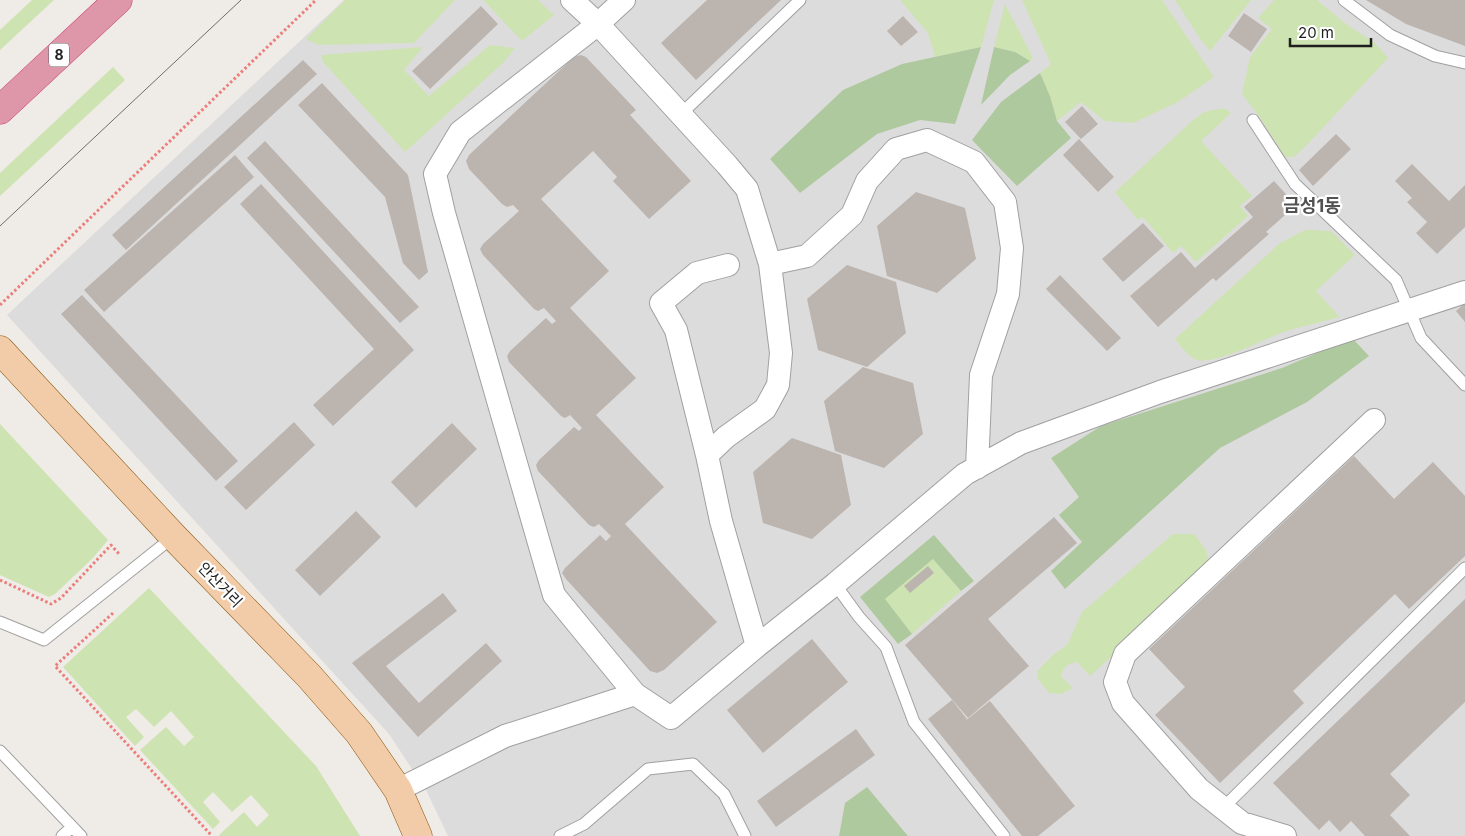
<svg xmlns="http://www.w3.org/2000/svg" width="1465" height="836" font-family="Inter,'Noto Sans KR',sans-serif">
<rect width="100%" height="100%" fill="#efebe6"/>
<path fill="#dddcdc" d="M344,0H1465V836H448L426,790L389,734L7,315Z"/>
<path fill="#cee3b2" d="M32,0H54L0,50V30Z
M345,0H455L414,43L318,45L306,39Z
M483,0H538L554,15L522,41Z
M900,0H994L981,47L935,57L928,33Z
M1022,0H1162L1214,77L1178,102L1133,123L1105,121L1081,102L1057,121L1050,96L1040,73L1051,64Z
M1175,0H1251L1210,51L1201,40Z
M1274,0H1317L1346,24L1375,43L1388,58L1306,146L1294,157H1285L1261,119L1242,94L1250,57L1272,29L1258,18Z
M1005,4L1033,58L1030,61L1015,52L994,47Z
M490,45L515,48L503,63L405,152L323,62L321,55L423,47L404,70L429,96Z
M113,67L125,80L0,196V173Z
M1218,109H1226L1231,113L1201,141L1252,196L1240,206L1248,216L1196,262L1181,246L1173,253L1143,217L1138,220L1115,192L1193,120L1204,112Z
M1305,230L1331,231L1355,255L1316,291L1340,317C1322,322 1302,326 1284,332C1264,339 1217,365 1197,360C1188,357 1181,346 1175,339L1280,243Z
M0,424L108,540L93,558L55,594L49,597L0,575Z
M1173,534H1194L1206,550L1209,564L1199,577L1090,676L1077,662C1067,664 1064,666 1061,676L1073,688L1061,694L1049,693L1038,679L1037,671L1054,654L1067,645L1082,612Z
M933,559L961,591L912,634L884,599Z
M149,588L316,766L360,836H220L219,835L244,812L257,827L269,815L251,795L232,812L213,792L203,802L220,822L213,829L140,750L166,727L184,746L194,737L171,711L154,727L136,709L126,717L144,737L135,746L63,667Z"/>
<path fill="#afc99f" d="M981,47L955,124L920,120L877,134L800,193L770,159L843,90L902,64Z
M994,47L1015,52L1030,61L1010,75L981,105Z
M1040,73L1050,96L1057,121L1071,138L1017,186L972,140L1001,102Z
M1352,338L1369,356L1307,402L1220,448L1065,589L1051,571L1082,542L1059,515L1079,497L1051,458L1101,426L1282,368Z
M934,535L974,581L961,591L933,559L885,599L912,634L898,644L860,597Z
M867,787L908,836H839L845,803Z"/>
<path fill="#bcb4af" d="M707,0H781L696,80L661,43Z
M1366,0H1465V46L1406,24Z
M481,6L498,24L430,89L412,71Z
M1244,13L1267,29L1251,52L1228,36Z
M903,16L918,32L901,46L887,31Z
M581,55L586,57L636,110L630,115L691,181L649,219L613,181L617,177L593,151L541,199L609,271L570,308L636,378L596,415L664,487L625,524L717,622L664,670L657,673L650,671L566,579L562,573L565,568L600,535L606,541L611,536L599,524L594,527L589,525L538,471L536,465L539,460L574,427L579,431L582,428L570,415L565,418L561,416L509,362L507,356L510,351L546,318L552,324L556,321L544,308L538,311L534,309L483,255L480,249L483,244L519,211L513,205L507,207L502,204L469,169L466,161L469,155L574,57Z
M303,60L317,74L126,250L112,235Z
M322,83L408,175L428,272L419,280L403,263L385,197L298,105Z
M1082,106L1098,124L1081,139L1065,122Z
M1336,134L1351,149L1313,186L1299,170Z
M1079,139L1114,177L1098,192L1063,155Z
M265,141L419,307L400,323L247,158Z
M235,155L254,177L104,312L84,290Z
M1412,164L1449,201L1465,185V227L1437,254L1416,233L1427,222L1407,202L1412,198L1395,181Z
M1274,181L1296,205L1266,232L1269,234L1216,281L1213,278L1158,327L1130,296L1181,252L1195,268L1253,217L1244,207Z
M261,184L414,350L333,426L313,405L374,349L240,204Z
M916,192L965,208L976,259L937,293L887,276L877,226Z
M1143,223L1164,246L1123,282L1102,259Z
M847,265L896,282L906,333L867,367L818,350L807,299Z
M1060,275L1121,338L1107,351L1046,289Z
M82,295L238,461L216,481L61,314Z
M1465,303V322L1456,311Z
M863,367L913,383L923,434L884,468L835,451L824,401Z
M294,422L315,445L246,510L224,487Z
M452,423L477,449L416,508L391,482Z
M792,438L841,455L851,505L812,539L763,523L753,472Z
M1354,456L1394,499L1433,462L1465,496V556L1409,609L1395,594L1293,691L1304,703L1220,783L1155,715L1185,687L1149,649Z
M356,511L381,537L320,596L295,570Z
M1054,517L1077,543L988,619L1029,666L968,718L905,645Z
M928,566L934,573L910,593L904,586Z
M443,593L457,611L386,666L419,703L486,643L502,661L418,737L352,663Z
M1465,599V702L1390,774L1410,795L1390,815L1410,836H1365L1351,821L1340,832L1329,820L1319,830L1273,783Z
M812,639L848,682L763,753L727,710Z
M952,700L967,719L965,721L990,701L1075,806L1038,836H1022L928,719Z
M856,729L875,755L776,827L757,801Z"/>
<g fill="none" stroke-linecap="round" stroke-linejoin="round">
<g stroke="#a0a0a0" stroke-width="13">
<path id="lane" d="M1344,0L1390,35L1435,56L1465,63
M681,114L800,0
M1253,120L1295,184L1396,280L1421,338L1465,385
M835,584L859,617L886,647L914,722L1004,836
M0,622L44,640L173,537
M0,751L81,836
M1223,808L1465,568
M62,836L72,827
M560,836L584,824L648,769L693,764L724,794L745,836"/>
</g>
<g stroke="#a0a0a0" stroke-width="24">
<path id="street" d="M572,0L598,24L624,0
M707,455L676,330L661,303L697,273L728,265
M757,646L721,521L707,455L726,437L765,409L778,385L781,353L770,264L807,256L852,215L867,181L896,149L927,140L974,162L1005,202L1012,248L1008,294L981,375L977,468
M635,694L554,595L444,213L435,174L460,132L598,24L727,165L747,189L770,264
M398,790L505,736L635,694L671,718L757,646L835,584L965,474L1021,443L1160,392L1465,292
M1285,836L1242,823L1199,789L1123,703L1115,682L1125,654L1374,420"/>
</g>
<g stroke="#8a5810" stroke-width="29">
<path id="primary" d="M0,350L173,536L309,676L359,733L398,790L418,836"/>
</g>
<g stroke="#c83874" stroke-width="29">
<path id="highway" d="M0,110L118,0"/>
</g>
<path stroke="#eb7e7b" stroke-width="3" stroke-dasharray="2.5 2.5" stroke-linecap="butt" d="M0,305L316,0
M0,580L51,604L61,598L111,545L120,555
M113,613L55,666L212,836"/>
<use href="#lane" stroke="#fff" stroke-width="11"/>
<use href="#street" stroke="#fff" stroke-width="22"/>
<use href="#primary" stroke="#f2cca8" stroke-width="28"/>
<use href="#highway" stroke="#de96a9" stroke-width="28"/>
<path stroke="#6d6d6d" stroke-width="1" d="M0,226L241,0"/>
</g>
<g text-anchor="middle" stroke-width="4.5" stroke-linejoin="round" paint-order="stroke">
<rect fill="#fff" stroke="#626262" stroke-width="1" x="49" y="43.5" width="20" height="23" rx="4"/>
<g font-size="14" font-weight="bold" fill="#1f1f1f">
<text x="59" y="60">8</text>
</g>
<g font-size="15" fill="#1f1f1f" stroke="#fff">
<text transform="translate(220 585) rotate(46)" y="5">안산거리</text>
</g>
<g font-size="18" font-weight="bold" fill="#525252" stroke="#fff">
<text x="1312" y="212">금성1동</text>
</g>
</g>
<path d="M1290 38v8h81v-8" fill="none" stroke="#1f1f1f" stroke-width="2.5"/>
<text x="1298" y="38" font-size="15" fill="#1f1f1f" stroke="#ffffff" stroke-width="4" paint-order="stroke">20 m</text>
</svg>
